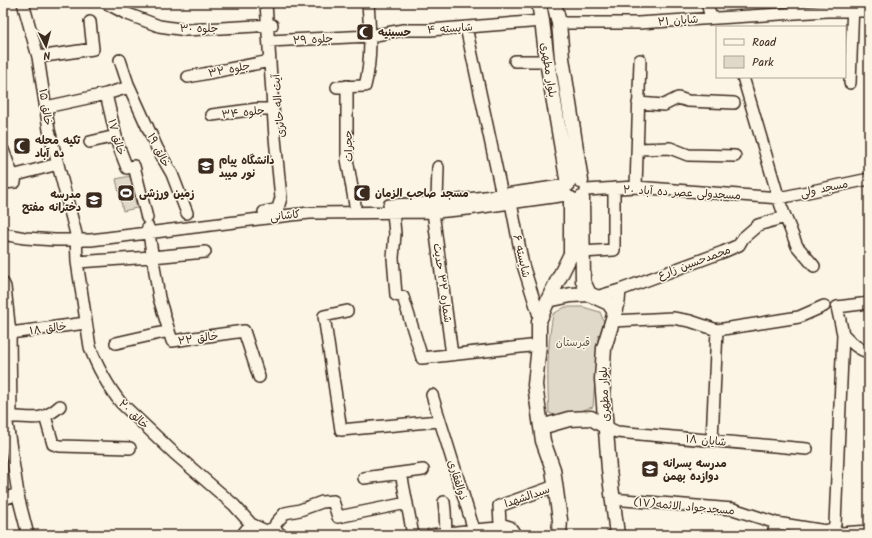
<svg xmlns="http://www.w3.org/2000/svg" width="872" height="538" font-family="Kalam,'Playpen Sans Arabic',sans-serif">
<rect width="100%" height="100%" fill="#fcf5e5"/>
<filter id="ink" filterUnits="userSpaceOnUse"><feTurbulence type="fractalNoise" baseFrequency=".025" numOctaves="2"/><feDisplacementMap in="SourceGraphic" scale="8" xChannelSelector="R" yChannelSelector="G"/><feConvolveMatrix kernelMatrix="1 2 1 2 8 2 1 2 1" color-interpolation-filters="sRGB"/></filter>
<g filter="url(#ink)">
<path fill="#e0d8c8" stroke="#8e8173" d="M130,176L137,208L123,211L116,179Z
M565,307H583L600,312L604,322L598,339L593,407L560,417L549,413C547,379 547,347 553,314Z"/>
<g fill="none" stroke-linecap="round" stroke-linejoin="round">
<g stroke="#3b2a1e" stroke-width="14">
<path id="minor" d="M23,3L38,57L49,130L76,234L77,262L90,347C96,365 109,388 121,403L174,453L234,505L251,524L266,531L274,528L281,535
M106,3L125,13L159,26L186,30L272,25
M707,3L711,18
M559,23H638L827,11H869
M466,27L502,195L511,203L523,265L540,319
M269,41L370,36L403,30H430L542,21
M38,57L93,49L90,22
M120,60L128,84L157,148L172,174L187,213
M515,61H547
M188,77L270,61
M743,77L781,206L797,246L814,266
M850,83L853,3
M347,86V159L355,205
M337,87L365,86C372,59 370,30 368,3
M106,94L118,145L127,168L134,166L147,218
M638,103L664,105L678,98L688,101L734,103
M46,107L106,94L129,87
M212,115L257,109H273
M90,142L116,136
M638,149L670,148L688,155L735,156
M3,150L15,182
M3,183L15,182L16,175L58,164
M636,187L640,60
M586,190L636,187L779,198L869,179
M437,202L438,167
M389,205C449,203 508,194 567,185
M264,212L274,210L278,208L281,198L275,138L266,3
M393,212L395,234L393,258L396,295L403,297L422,358L539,345
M433,212L452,355
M148,227L159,298L172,341L244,331L259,377
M3,234L25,238L55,240H91L291,215L310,213L436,212L468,209L567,195
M582,252L614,250V188
M77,262L152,257L205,252
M3,283L5,287L10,333
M620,290L723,252L739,245L743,238L758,225L785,217
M596,297L620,290L619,302L615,312
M347,311L324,316L341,430L439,421
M613,321L673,318L690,321L717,330L799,317L824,306
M843,334C851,342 858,350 869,352
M116,343L169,331
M432,395L474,530L510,527
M45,416L53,444L60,446L130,448
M6,417L19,500L28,535
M6,417C29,415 39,425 60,406
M11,417L10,333L86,323
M606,427L617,432L807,449
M712,440L717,330
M401,473L413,535
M364,478L423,470
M3,499L18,494
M612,499L733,509L776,523L826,531L833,529L835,524L843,334L837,307L869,303V301
M444,502L445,511L446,533
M274,528L276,523L285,513L300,510L322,502L333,501L338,517L407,503
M828,530L841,533L869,531
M242,535L251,524
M431,535L474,530
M516,535L510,527L500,524L499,506L555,486
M773,535L776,523"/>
</g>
<g stroke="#3b2a1e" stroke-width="17">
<path id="major" d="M539,3L542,21L547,61L568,184
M554,3L559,23L562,58L581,181
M582,198L583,281L589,294L609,303L615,312L604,348L602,379L609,469L617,535
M548,300L571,295L589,294
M541,427L569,419L591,418L606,427
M559,535L560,520L553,469L543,441L535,385L539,345V321L548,300L571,254V199"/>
</g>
<use href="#minor" stroke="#fcf5e5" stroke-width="11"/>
<use href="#major" stroke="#fcf5e5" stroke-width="14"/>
</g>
</g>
<defs>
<g id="mosque-square" transform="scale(0.9)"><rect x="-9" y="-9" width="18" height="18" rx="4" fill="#3b2a1e" stroke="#fcf5e5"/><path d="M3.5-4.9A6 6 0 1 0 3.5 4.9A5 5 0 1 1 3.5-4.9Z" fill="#fff"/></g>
<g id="university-square" transform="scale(0.9)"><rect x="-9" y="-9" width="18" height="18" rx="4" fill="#3b2a1e" stroke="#fcf5e5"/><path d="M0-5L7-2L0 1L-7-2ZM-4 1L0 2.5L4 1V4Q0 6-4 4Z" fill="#fff"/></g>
<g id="stadium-square" transform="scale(0.9)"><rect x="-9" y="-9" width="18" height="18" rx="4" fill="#3b2a1e" stroke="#fcf5e5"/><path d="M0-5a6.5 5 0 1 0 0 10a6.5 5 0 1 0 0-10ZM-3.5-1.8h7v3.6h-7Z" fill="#fff"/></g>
<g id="school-square" transform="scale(0.9)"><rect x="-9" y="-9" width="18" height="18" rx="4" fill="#3b2a1e" stroke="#fcf5e5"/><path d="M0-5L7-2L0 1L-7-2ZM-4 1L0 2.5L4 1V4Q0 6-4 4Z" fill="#fff"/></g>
</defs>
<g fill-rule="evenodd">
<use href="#mosque-square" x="365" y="32"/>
<use href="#mosque-square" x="22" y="146"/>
<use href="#university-square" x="206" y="166"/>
<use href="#stadium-square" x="126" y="193"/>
<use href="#mosque-square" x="362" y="193"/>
<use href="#school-square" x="94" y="200"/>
<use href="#school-square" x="650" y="469"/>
</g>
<g text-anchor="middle" stroke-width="3" stroke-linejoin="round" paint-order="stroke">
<g font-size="11" fill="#3b2a1e" stroke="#fcf5e5">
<text transform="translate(678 20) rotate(-4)" y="4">شایان ۲۱</text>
<text x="199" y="32">جلوه ۳۰</text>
<text transform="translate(450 28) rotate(-4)" y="4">شایسته ۴</text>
<text transform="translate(313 39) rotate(-3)" y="4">جلوه ۲۹</text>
<text transform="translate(229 69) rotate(-11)" y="4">جلوه ۳۲</text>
<text transform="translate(549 70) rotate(81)" y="4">بلوار مطهری</text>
<text transform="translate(278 106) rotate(-95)" y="4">آیت اله حائری</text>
<text transform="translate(46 107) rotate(81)" y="4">خالق ۱۵</text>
<text transform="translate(243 112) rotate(-6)" y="4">جلوه ۳۴</text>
<text transform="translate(117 137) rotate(74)" y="4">خالق ۱۷</text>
<text transform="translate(348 146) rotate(-92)" y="4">حجرات</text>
<text transform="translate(159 150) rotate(63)" y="4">خالق ۱۹</text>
<text transform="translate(824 188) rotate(-12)" y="4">مسجد ولی</text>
<text transform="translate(682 192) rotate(3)" y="4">مسجدولی عصر ده آباد ۲۰</text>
<text transform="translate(285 215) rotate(-6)" y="4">کاشانی</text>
<text transform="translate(522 256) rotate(77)" y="4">شایسته ۶</text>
<text transform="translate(694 262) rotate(-20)" y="4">محمدحسین زارع</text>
<text transform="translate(443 283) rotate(82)" y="4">شماره ۳۲ حدیث</text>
<text transform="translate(48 328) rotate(-8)" y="4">خالق ۱۸</text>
<text transform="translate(198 338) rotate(-8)" y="4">خالق ۲۲</text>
<text transform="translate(604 394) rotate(-93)" y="4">بلوار مطهری</text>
<text transform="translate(134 414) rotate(44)" y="4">خالق ۲۰</text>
<text transform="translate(706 440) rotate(5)" y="4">شایان ۱۸</text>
<text transform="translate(458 480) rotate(72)" y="4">ذوالفقاری</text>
<text transform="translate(527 496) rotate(-19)" y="4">سیدالشهدا</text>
<text transform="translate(684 506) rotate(5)" y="4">مسجدجواد الائمه(۱۷)</text>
</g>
<g font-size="11" font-weight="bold" fill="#3b2a1e" stroke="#fcf5e5" text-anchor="start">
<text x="378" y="36">حسینیه</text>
<text x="35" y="144">تکیه محله<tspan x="35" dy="13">ده آباد</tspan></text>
<text x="219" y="164">دانشگاه پیام<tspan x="219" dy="13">نور میبد</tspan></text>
<text x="139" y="197">زمین ورزشی</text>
<text x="375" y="197">مسجد صاحب الزمان</text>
<text x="81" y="198" text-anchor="end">مدرسه<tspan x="81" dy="13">دخترانه مفتح</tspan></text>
<text x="663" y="467">مدرسه پسرانه<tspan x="663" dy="13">دوازده بهمن</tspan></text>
</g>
<g font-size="11" fill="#645648" stroke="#fcf5e5">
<text x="573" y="346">قبرستان</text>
</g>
</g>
<rect width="872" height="538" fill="none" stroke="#fcf5e5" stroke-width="16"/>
<rect x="8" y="8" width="856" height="522" fill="none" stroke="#3b2a1e" stroke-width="1.5" filter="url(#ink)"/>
<rect x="716" y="26" width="130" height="52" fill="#fcf5e5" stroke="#afa495"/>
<rect x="724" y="39" width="20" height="6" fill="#fcf5e5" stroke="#afa495"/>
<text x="752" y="46" font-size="12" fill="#3b2a1e">Road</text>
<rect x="724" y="56" width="20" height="12" fill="#e0d8c8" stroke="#afa495"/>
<text x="752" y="66" font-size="12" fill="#3b2a1e">Park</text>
<g transform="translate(46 46) rotate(174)" stroke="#fcf5e5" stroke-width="3" paint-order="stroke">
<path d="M0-3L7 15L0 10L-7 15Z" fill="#3b2a1e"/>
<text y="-6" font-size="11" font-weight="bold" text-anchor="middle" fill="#3b2a1e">N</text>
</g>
</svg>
